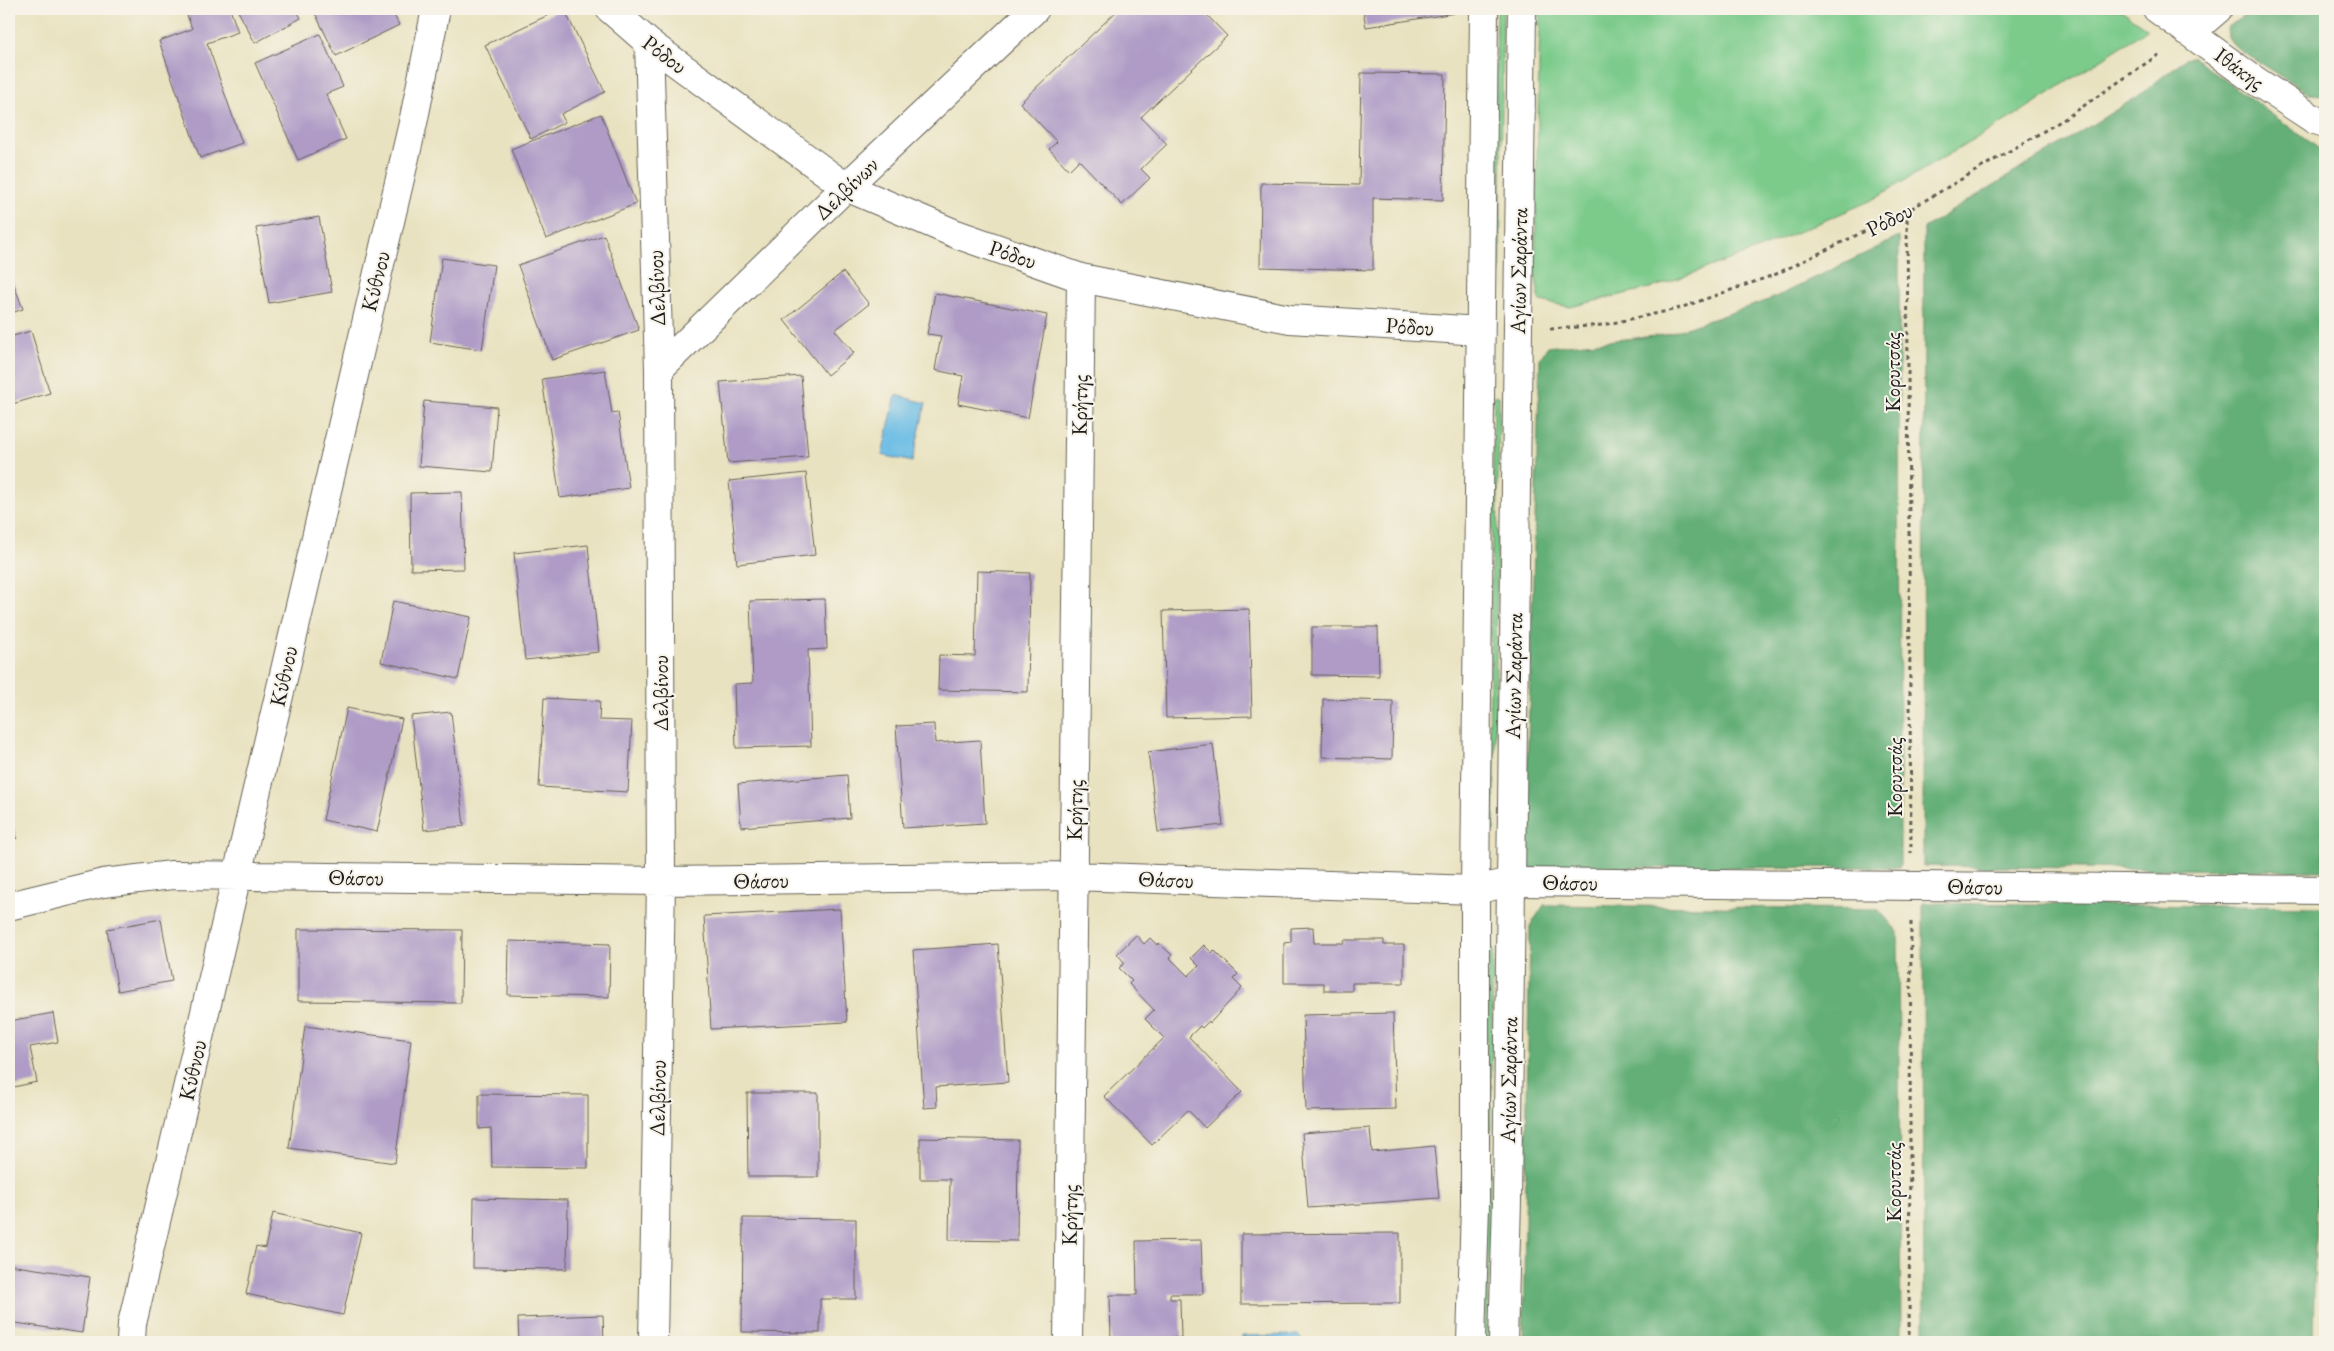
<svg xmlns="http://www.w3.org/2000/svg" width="2334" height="1351" font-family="'EB Garamond',serif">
<rect width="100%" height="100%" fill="#f7f3e8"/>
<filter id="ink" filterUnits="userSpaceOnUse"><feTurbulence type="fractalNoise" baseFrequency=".02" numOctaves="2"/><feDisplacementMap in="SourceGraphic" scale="10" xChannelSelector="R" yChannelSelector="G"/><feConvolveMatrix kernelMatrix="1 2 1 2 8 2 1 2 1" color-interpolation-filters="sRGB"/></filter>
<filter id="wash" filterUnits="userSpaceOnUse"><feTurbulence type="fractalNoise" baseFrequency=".0096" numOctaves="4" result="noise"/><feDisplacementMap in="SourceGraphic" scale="20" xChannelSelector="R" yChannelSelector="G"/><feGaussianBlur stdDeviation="1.12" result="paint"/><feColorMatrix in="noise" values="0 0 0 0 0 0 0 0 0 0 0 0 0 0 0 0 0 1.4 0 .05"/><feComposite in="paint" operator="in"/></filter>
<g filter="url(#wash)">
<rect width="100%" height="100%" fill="#e9e2c0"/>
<path fill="#7bcb8b" stroke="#4c7454" d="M1497,9H1503L1500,275H1494Z
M1540,9H2120L2148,29L2019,113L1870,201L1756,250L1658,286L1570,307L1540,301L1535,273Z
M1494,396H1499L1494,831H1488Z
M1488,949H1493L1488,1342H1483Z"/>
<path fill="#64af77" stroke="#40664a" d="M2253,9H2325V95L2310,94L2235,47L2228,37L2227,28Z
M2193,57L2325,153L2323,871L1923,866L1924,228L2137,97L2185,59Z
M1899,237L1900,867L1524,868L1540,359L1547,347L1665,335L1769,300Z
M1923,903L2322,907L2313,1342H1924Z
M1544,905L1878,909L1898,932L1901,1342H1523L1530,926Z"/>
<path fill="#69bbe5" stroke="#426c80" d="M896,395L926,403L912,462L882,455Z
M1298,1335L1303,1342H1242V1336Z"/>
<g id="blocks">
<path fill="#af9bc6" d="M185,9H230L238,32L207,43L242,143L200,158L159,41L192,29Z
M237,9H296L301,18L255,43Z
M313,9H391L399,25L336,56Z
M561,9H564L605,92L561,114L565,122L531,139L485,45Z
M820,9H845L844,14Z
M1119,9H1201L1227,36L1141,117L1167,144L1141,169L1150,178L1122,205L1079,160L1069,170L1049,149L1057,142L1020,103Z
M1363,9H1454L1455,13L1366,27Z
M320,34L343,87L326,94L346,139L298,160L255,63Z
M1361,73L1445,74L1443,200L1373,198V270L1260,267L1261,183L1359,185Z
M601,114L636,204L546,239L511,149Z
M319,217L332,292L269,303L256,228Z
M604,235L639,330L552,360L518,265Z
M442,258L494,265L482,350L430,342Z
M9,271L23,309L9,314Z
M843,272L869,304L835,330L854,353L827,375L784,320Z
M935,293L1047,315L1028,418L958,404L963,376L935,370L941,336L927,334Z
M31,331L50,393L9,405V337Z
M605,370L612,413L618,412L629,488L560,498L542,379Z
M801,376L808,457L728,463L720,382Z
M424,401L497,407L492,472L419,466Z
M806,473L815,555L737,564L729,481Z
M462,492L464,569L411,570L410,493Z
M588,545L599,652L525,660L514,553Z
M977,571L1030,573L1028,692L938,690L939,655L975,656Z
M825,599L827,649L808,650L811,746L736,748L734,684L753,683L750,601Z
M393,601L471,617L458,679L381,662Z
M1249,609L1252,716L1166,718L1163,611Z
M1312,627H1378L1379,676L1312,675Z
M544,698L600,701L599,720L632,721L628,792L539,787Z
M1323,699L1393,701L1392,759L1322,757Z
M347,708L402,719L377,832L323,820Z
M451,712L464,826L424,830L411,716Z
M934,724L935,743L980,740L985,823L903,828L896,726Z
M1213,744L1223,825L1158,832L1148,752Z
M847,775L850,818L741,827L738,784Z
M9,816L17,838L9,841Z
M840,909L847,1022L711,1029L704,916Z
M161,919L172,981L118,991L107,929Z
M1313,927L1314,943H1344V940H1384V945H1404V983H1352V991H1324V983H1284V943L1291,942V928Z
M298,929L462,930L461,1003L298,1001Z
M1136,935L1144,944L1150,938L1157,945L1159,943L1172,955L1170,958L1188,976L1199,966L1191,958L1204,945L1212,953L1214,950L1238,974L1233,979L1242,988L1210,1023L1209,1021L1202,1028L1200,1026L1189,1037L1242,1092L1205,1128L1188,1110L1152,1145L1104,1096L1164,1038L1145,1019L1154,1010L1129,984L1132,981L1119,968L1125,963L1117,954Z
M509,941L610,944L609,997L508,995Z
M998,944L1008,1082L936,1087L937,1107L924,1108L913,950Z
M53,1013L58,1042L30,1047L37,1082L9,1088V1021Z
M1393,1013L1396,1109L1306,1111L1303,1015Z
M305,1026L411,1040L395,1163L289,1148Z
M747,1093H818V1177H748Z
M479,1094L588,1095V1168L492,1167L491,1128L479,1129Z
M1370,1128L1372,1152L1434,1146L1439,1198L1308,1208L1302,1133Z
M920,1138L1018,1140L1017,1241L949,1240L950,1179H920Z
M474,1198L568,1200L567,1269L473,1268Z
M273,1213L361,1233L343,1315L246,1294L256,1246L265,1248Z
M743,1218L856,1219V1299H820V1333L742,1332Z
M1400,1233V1303L1241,1304V1234Z
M1201,1240L1203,1294H1170V1299H1180L1181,1338H1171V1342H1111L1110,1295H1137L1136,1241Z
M9,1265L90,1277L82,1333L9,1322Z
M603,1315L604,1342H519L518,1318Z"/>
</g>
</g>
<g filter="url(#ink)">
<use href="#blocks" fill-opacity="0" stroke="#646155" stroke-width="1"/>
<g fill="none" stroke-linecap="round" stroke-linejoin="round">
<g stroke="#646155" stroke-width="30">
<path id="minor" d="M610,9L649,43L846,187L956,234L1081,278L1290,319L1480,331
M2157,9L2250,77L2315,120L2325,123
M2190,33L2218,9
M649,43L659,369L661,881L653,1342
M659,369L846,187L1035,9
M9,906L103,883L172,875L661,881L1073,876L1475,890L1510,882L2325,890
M131,1342L132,1324L413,123L436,9
M1068,1342L1081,278"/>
</g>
<g stroke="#646155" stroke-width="30">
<path id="major" d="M1471,1342L1475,1206V890L1484,9
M1503,1342L1507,1201L1522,9"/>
</g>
<path stroke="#646155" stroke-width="3" stroke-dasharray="4 4" stroke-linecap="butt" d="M1907,211L1911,853
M1550,329L1603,325L1677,309L1774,275L1907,211L2066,118L2161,53
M1909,1342L1911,919"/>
<use href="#minor" stroke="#fff" stroke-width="28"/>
<use href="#major" stroke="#fff" stroke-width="28"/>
</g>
</g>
<g text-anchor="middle" stroke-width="4" stroke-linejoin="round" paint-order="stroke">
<g font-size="22" fill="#1c1c1c" stroke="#f7f3e8">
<text transform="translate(665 54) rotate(37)" y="8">Ρόδου</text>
<text transform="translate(2240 68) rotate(36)" y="8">Ιθάκης</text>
<text transform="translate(846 188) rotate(-44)" y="8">Δελβίνων</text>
<text transform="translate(1889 219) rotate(-27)" y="8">Ρόδου</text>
<text transform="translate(1013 254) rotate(19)" y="8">Ρόδου</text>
<text transform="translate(1518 271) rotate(-89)" y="8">Αγίων Σαράντα</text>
<text transform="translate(375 281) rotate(-76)" y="8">Κύθνου</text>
<text transform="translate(656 288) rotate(-92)" y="8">Δελβίνου</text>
<text transform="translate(1410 326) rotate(4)" y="8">Ρόδου</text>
<text transform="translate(1892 372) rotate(-90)" y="8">Κορυτσάς</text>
<text transform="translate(1079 405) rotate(-89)" y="8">Κρήτης</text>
<text transform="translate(283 676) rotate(-77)" y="8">Κύθνου</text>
<text transform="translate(1513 676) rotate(-89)" y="8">Αγίων Σαράντα</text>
<text transform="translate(660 693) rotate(-90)" y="8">Δελβίνου</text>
<text transform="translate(1894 777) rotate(-90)" y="8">Κορυτσάς</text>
<text transform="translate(1074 810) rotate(-89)" y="8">Κρήτης</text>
<text transform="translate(356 877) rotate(1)" y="8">Θάσου</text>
<text transform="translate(1166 879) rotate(2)" y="8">Θάσου</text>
<text transform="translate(761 880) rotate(-1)" y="8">Θάσου</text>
<text transform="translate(1570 882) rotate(1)" y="8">Θάσου</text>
<text transform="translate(1975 886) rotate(1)" y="8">Θάσου</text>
<text transform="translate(192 1070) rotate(-77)" y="8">Κύθνου</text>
<text transform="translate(1508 1080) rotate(-89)" y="8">Αγίων Σαράντα</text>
<text transform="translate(657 1098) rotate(-89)" y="8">Δελβίνου</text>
<text transform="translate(1893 1182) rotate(-90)" y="8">Κορυτσάς</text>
<text transform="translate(1069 1215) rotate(-89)" y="8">Κρήτης</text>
</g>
</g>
<rect width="2334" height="1351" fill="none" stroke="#f7f3e8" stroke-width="30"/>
</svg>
